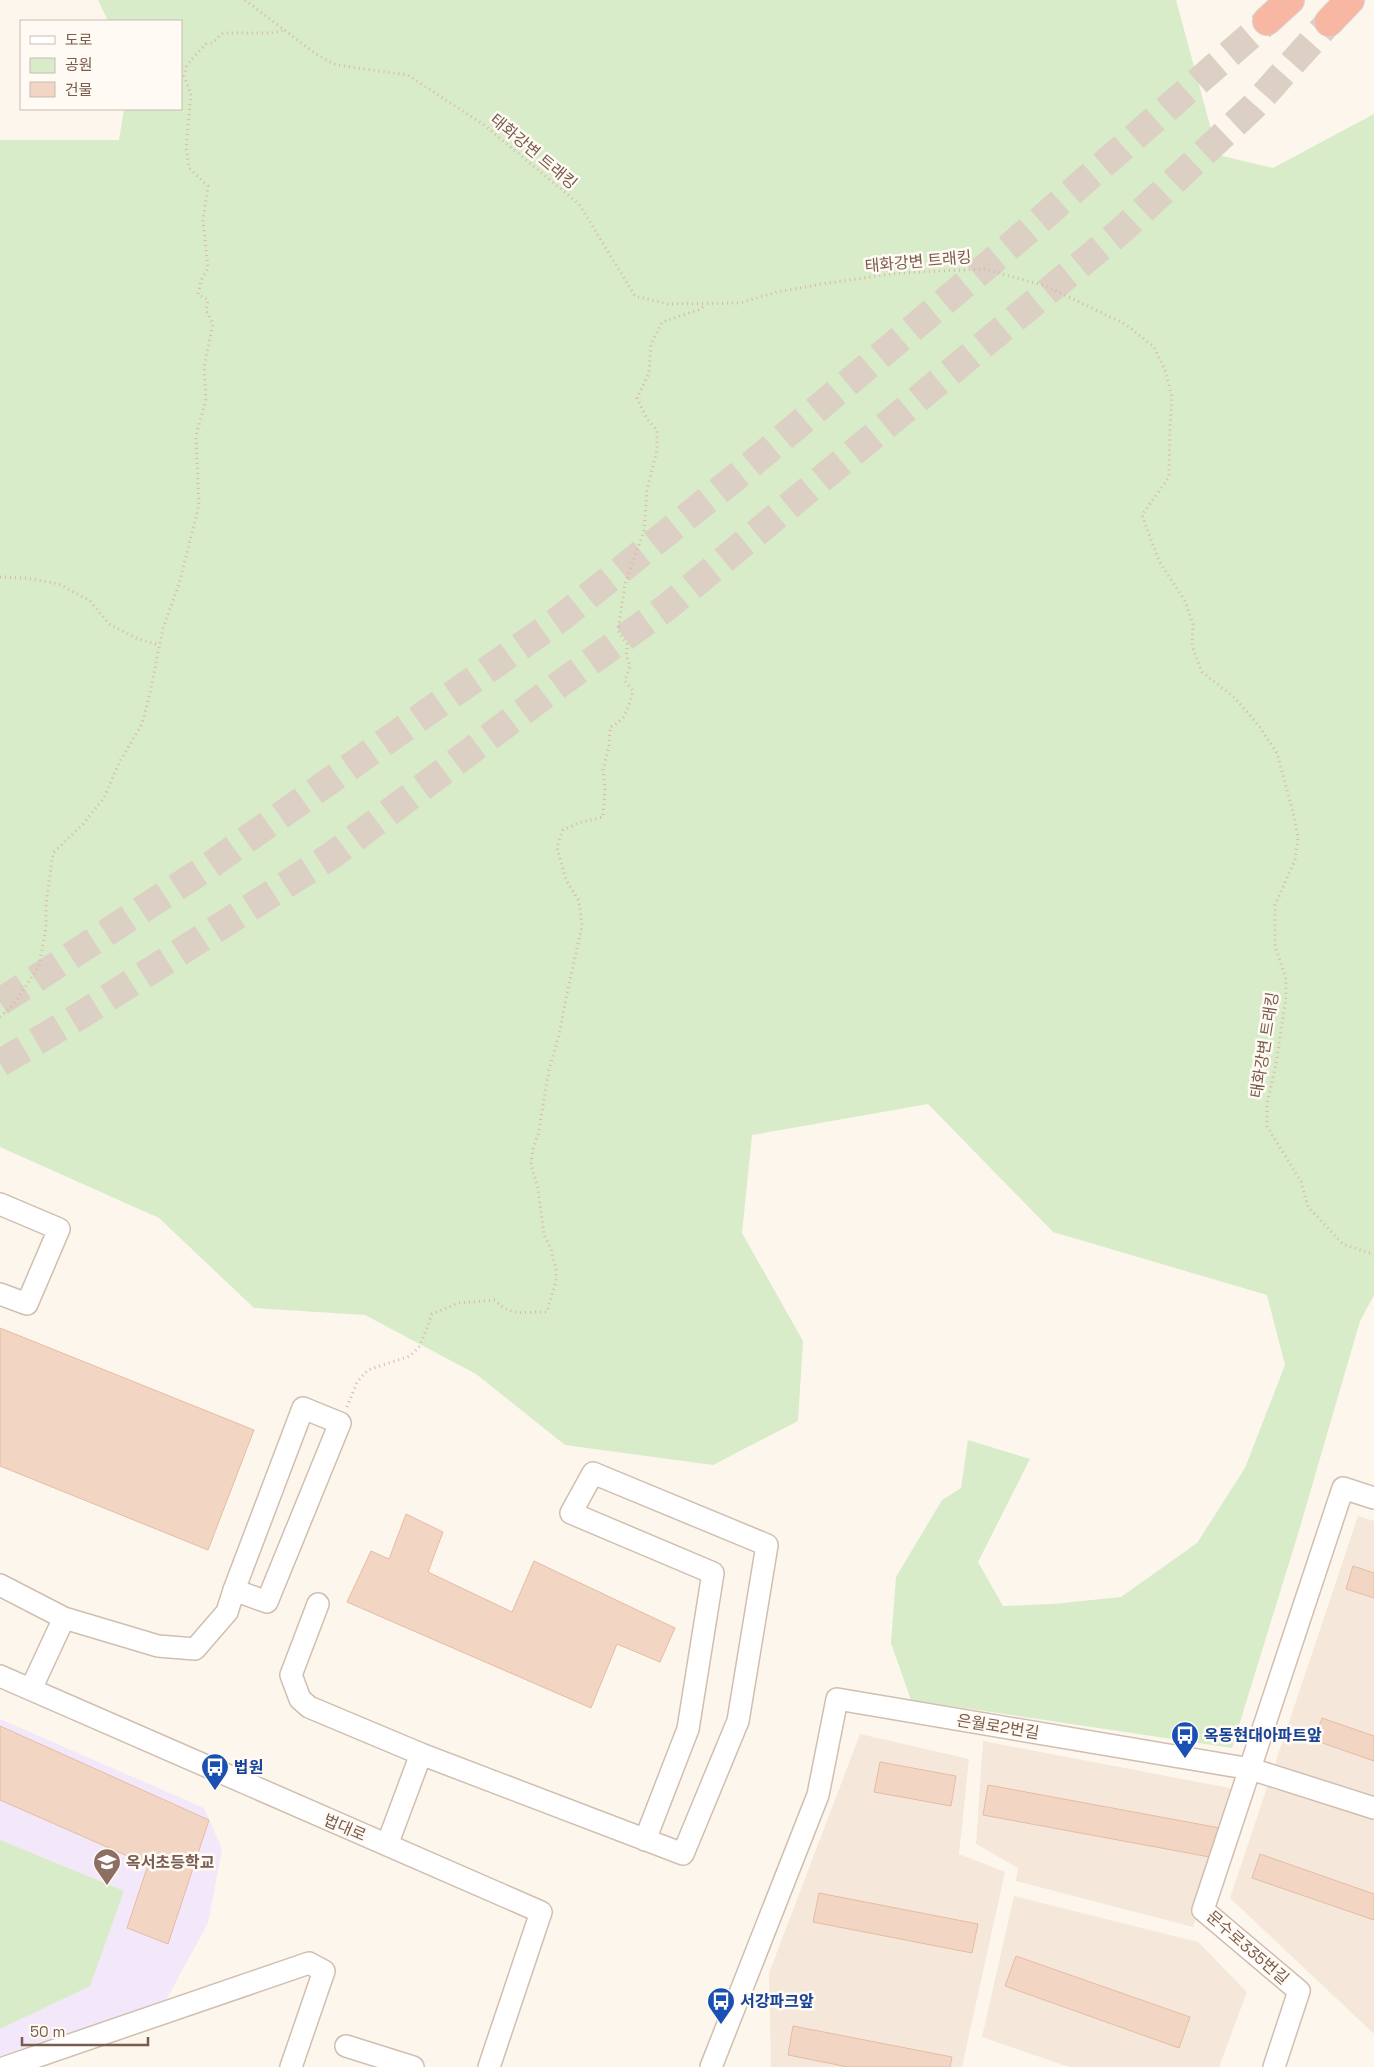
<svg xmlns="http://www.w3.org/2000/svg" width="1374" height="2067" font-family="'Space Grotesk','Noto Sans KR',sans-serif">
<rect width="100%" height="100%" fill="#fdf6ec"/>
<path fill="#f5e8da" d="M1358,1516L1374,1521V2034L1230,1898Z
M860,1734L969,1759L959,1854L1005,1872L962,2067H771L769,1973Z
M983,1741L1240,1790L1193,1927L1016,1881L1018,1868L976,1844Z
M1014,1896L1198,1942L1247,1992L1219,2067H1069L982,2037Z"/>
<path fill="#f3e8fa" d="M0,1719L204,1808L222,1849L208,1923L165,2002L0,2056Z"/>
<path fill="#d8ecc9" d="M98,0H1176L1218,155L1273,168L1374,114V1295L1360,1321L1298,1534L1232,1748L911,1700L891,1643L896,1577L942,1500L961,1488L968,1440L1030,1459L978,1562L1003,1606L1053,1604L1121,1597L1197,1543L1245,1468L1285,1365L1267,1295L1053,1232L928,1104L752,1135L742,1233L803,1341L798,1421L713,1465L565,1445L476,1374L365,1315L254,1308L159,1218L0,1147V140H119L124,109H181V21H108Z
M0,1840L124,1891L90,1986L0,2029Z"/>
<path fill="#f3d5c3" stroke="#e6bba3" d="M0,1328L254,1430L208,1550L0,1466Z
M406,1514L443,1532L428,1572L512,1612L534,1561L675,1628L660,1662L617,1644L591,1708L347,1602L371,1551L389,1559Z
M1353,1566L1374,1573V1598L1346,1589Z
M1322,1718L1374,1736V1761L1314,1740Z
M0,1726L209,1820L168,1944L127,1928L148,1865L0,1800Z
M880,1762L956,1776L951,1806L874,1792Z
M988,1785L1220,1828L1215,1858L983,1815Z
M1260,1854L1374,1894V1920L1252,1878Z
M819,1893L978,1924L972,1953L813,1922Z
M1016,1956L1190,2017L1179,2048L1005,1986Z
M793,2026L952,2057L950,2067H848L788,2055Z"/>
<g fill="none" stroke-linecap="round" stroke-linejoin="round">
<path stroke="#dcd0c4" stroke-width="28" stroke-dasharray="28 14" stroke-linecap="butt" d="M0,1002L209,866L561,618L741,473L1008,248L1267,21
M0,1063L81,1015L331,856L557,686L667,607L1122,230L1254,106L1329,22"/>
<g stroke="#d1beb0" stroke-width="24">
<path id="minor" d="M0,1204L59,1229L27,1304L0,1294
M0,1585L64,1618
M318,1604L291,1675L300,1699L309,1707L421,1754
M0,1676L541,1912L489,2067
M31,1689L64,1618L158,1646L195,1649L227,1612L234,1590L303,1408L340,1423L267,1602L234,1590
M387,1845L421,1754L683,1854L738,1721L767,1545L593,1473L571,1513L713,1573L688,1729L645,1840
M346,2046L413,2067
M6,2067L309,1963L324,1971L291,2067
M711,2067L818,1795L837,1699L1251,1769L1374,1808
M1274,2067L1299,1991L1203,1910L1343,1488L1374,1498"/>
</g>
<g stroke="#dad1cd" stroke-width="30">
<path id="highway" d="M1267,21L1290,0
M1329,22L1350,0"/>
</g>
<path stroke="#d9b8a5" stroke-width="3" stroke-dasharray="1 4" stroke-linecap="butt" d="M245,0L316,54L336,65L408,75L484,125L579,204L635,296L668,304L740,303L777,292L822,284L897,273L984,269L1046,286L1125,324L1154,347L1165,370L1172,397L1170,427L1169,477L1142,515L1159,561L1185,601L1193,624L1192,646L1202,672L1235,698L1259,726L1277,753L1294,816L1298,838L1295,860L1275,905V946L1286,979V997L1276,1064L1267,1104V1126L1301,1182L1308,1207L1343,1244L1369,1253L1374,1252
M0,577L25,578L59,584L90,601L109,624L136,638L159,645
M0,1017L14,1004L39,966L46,928V904L53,853L83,824L104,798L119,763L142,724L150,693L163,628L179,584L199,505L196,436L206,399L204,367L213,324L206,310L208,300L198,294L201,280L208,268L203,221L208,186L189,168L186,148L191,94L184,76L186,67L191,60L206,44L212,43L223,33H271L284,30
M347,1407L357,1382L368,1370L410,1356L420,1346L432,1314L458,1303L495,1300C512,1318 524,1311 547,1312L556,1281V1269L551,1249L544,1235L538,1188L531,1165L533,1149L538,1135L549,1070L560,1031L567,993L582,926L579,901L566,880L557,847L563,830L578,823L603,817L605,787L603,769L609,747L610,727C626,721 629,706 633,691L625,681L630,666L626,654L628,645L618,631L625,584L644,531L647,490L657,450V430L647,419L637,398L649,373L651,344L662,322L701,309L704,305"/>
<use href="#minor" stroke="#fff" stroke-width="21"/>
<use href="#highway" stroke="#f7b7a3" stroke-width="28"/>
</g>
<defs>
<g id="bus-pin" transform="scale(1.4375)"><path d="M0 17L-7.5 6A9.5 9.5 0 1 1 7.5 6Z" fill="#1a4fb4" stroke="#fffaf3"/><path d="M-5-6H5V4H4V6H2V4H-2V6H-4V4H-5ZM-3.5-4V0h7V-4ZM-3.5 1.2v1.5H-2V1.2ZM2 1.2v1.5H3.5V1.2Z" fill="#fff"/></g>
<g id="school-pin" transform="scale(1.4375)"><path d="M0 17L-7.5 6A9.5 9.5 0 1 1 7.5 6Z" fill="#8d6e63" stroke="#fffaf3"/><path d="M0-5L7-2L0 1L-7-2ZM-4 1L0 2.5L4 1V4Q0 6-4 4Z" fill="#fff"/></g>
</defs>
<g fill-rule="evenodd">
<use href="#bus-pin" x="1185" y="1735"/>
<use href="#bus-pin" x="215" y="1767"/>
<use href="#school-pin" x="107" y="1862"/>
<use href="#bus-pin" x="721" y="2001"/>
</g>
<g text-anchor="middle" stroke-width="5" stroke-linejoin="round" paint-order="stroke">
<g font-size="16" fill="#7a5c4d" stroke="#fffaf3">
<text transform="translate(534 151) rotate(40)" y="6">태화강변 트래킹</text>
<text transform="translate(918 261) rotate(-5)" y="6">태화강변 트래킹</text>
<text transform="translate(1264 1045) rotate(-81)" y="6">태화강변 트래킹</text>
<text transform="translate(998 1726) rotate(9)" y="6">은월로2번길</text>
<text transform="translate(345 1827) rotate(23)" y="6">법대로</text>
<text transform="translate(1248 1947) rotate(41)" y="6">문수로335번길</text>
</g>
<g font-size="16" font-weight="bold" fill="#164399" stroke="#fffaf3" text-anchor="start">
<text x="1204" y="1741">옥동현대아파트앞</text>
<text x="234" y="1773">법원</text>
<text x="740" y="2007">서강파크앞</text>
</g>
<g font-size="16" font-weight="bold" fill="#785e54" stroke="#fffaf3" text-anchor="start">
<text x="126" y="1868">옥서초등학교</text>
</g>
</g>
<rect x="20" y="20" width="162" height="90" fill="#fffaf3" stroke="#cabbb1"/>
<rect x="30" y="36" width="25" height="8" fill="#ffffff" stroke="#cabbb1"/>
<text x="65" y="45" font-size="15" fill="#7a5c4d">도로</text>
<rect x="30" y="58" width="25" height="15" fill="#d8ecc9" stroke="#cabbb1"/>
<text x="65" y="70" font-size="15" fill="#7a5c4d">공원</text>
<rect x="30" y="82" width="25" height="15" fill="#f3d5c3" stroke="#cabbb1"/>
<text x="65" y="95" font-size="15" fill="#7a5c4d">건물</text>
<path d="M22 2037v8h126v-8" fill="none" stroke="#7a5c4d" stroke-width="2.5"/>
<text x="30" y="2037" font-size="15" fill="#7a5c4d" stroke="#fffaf3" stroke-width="4" paint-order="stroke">50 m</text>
</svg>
